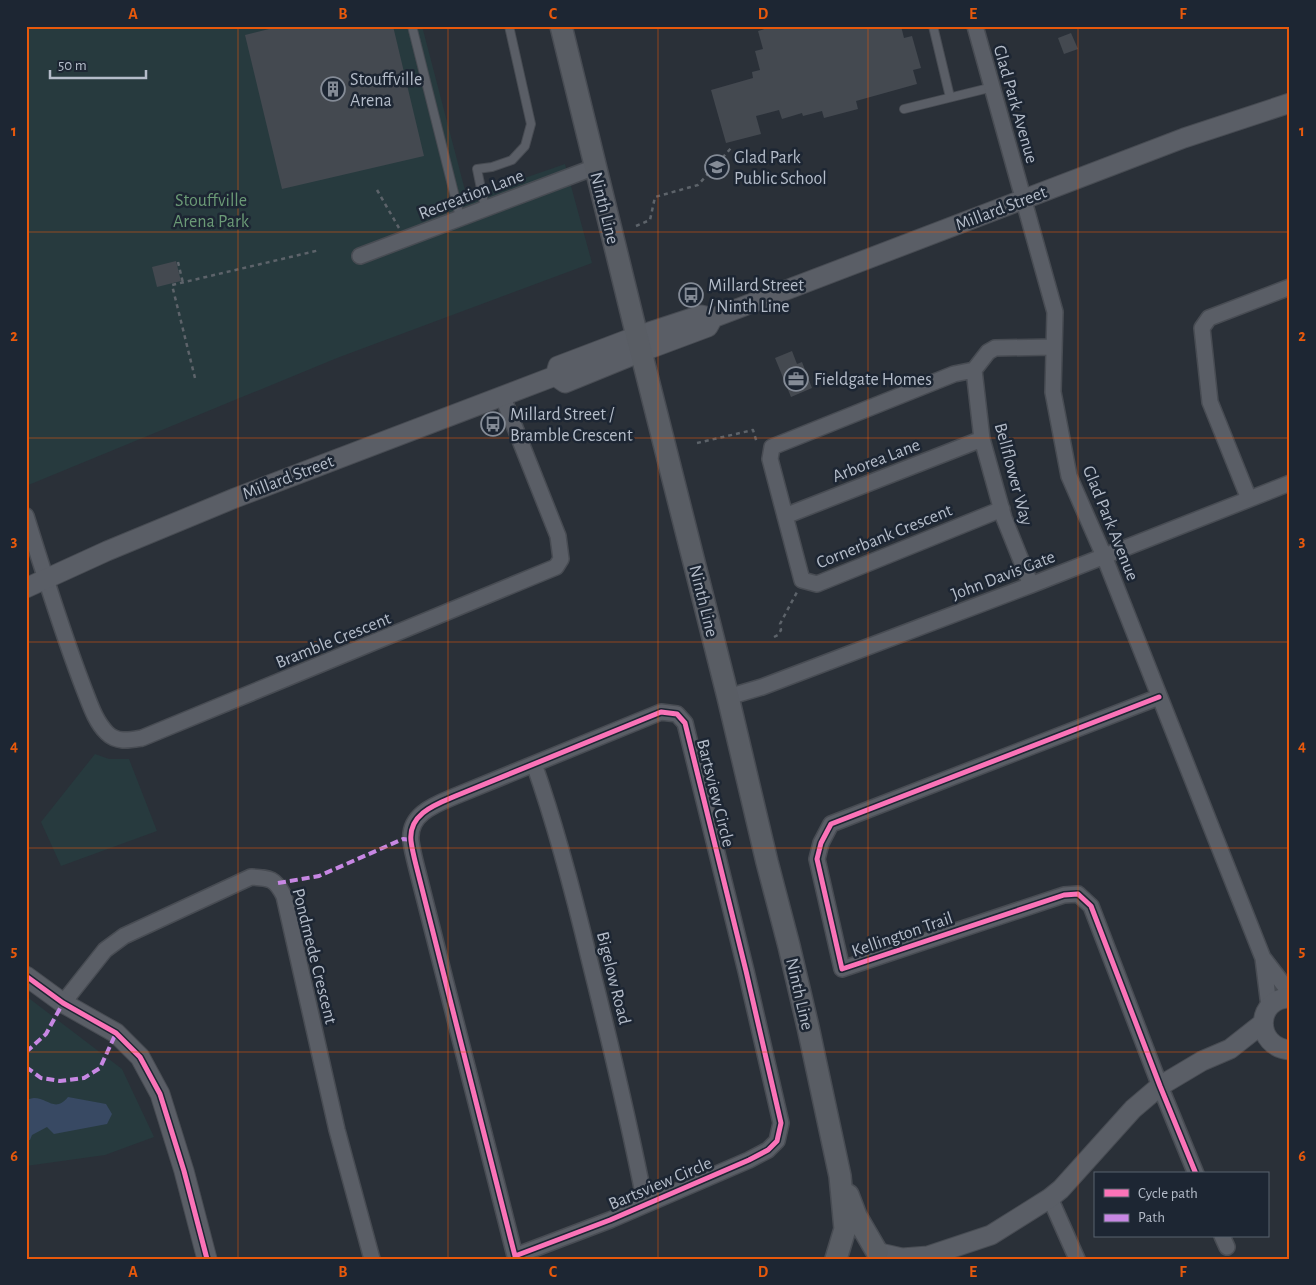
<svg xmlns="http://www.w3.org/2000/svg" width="1316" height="1285" font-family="'Alegreya Sans',sans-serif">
<rect width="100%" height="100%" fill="#2a3038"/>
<path fill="#273a3e" d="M37,26H422L467,198L565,164L592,263L337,358L26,486V30Z
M95,754L109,759H129L157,831L61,866L41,822Z
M26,996L122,1069L154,1137L105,1155L26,1166Z"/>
<path fill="#384963" d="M68,1097L106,1104L112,1114L107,1124L54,1134L47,1127L32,1135L30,1140H26V1100C29,1099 32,1098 34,1098C48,1098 55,1113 68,1097Z"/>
<path fill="#444950" d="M281,26H393L424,156L282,189L245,35Z
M774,26H901L904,38L912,36L921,68L913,70L917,84L856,101L858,109L824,118L822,111L803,116L802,113L782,119L779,110L756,116L761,134L726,143L711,90L753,78L752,72L760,70L755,51L763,49L758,31Z
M1071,33L1078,49L1064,54L1058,38Z
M176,261L181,281L157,287L152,267Z
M792,351L797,364L802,362L812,388L791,397L775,358Z"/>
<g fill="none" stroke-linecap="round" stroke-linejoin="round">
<g stroke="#484c53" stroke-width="10">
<path id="service" d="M412,26L460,217
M933,26L950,97
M904,109L993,87
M485,208L477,169L492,167L512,160L525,146L531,124L509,26"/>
</g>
<g stroke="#484c53" stroke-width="18">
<path id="minor" d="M975,26L1055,312L1053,392L1069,476L1104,556L1263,958L1269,1006
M360,256L595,167
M974,370L954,374L772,447L770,459L802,580L817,584L1002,509
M1249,499L1210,402L1202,328L1209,318L1290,287
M26,516C44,574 62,632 84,689C90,704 95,721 107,733C117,743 130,740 142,738L556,567L561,559L558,536L502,395
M785,516L982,439
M1031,585L1004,518L982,439L974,370L988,352L995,348L1054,347
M728,697L762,687L1031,585L1290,483
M1159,697L831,824L821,843L817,859L842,969L1064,895L1078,894L1091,906L1160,1086L1196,1174
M534,764C557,829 574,895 590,962C610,1042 629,1122 645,1203
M1264,959L1290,993
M63,1003L105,950L124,936L251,877C270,878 275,878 284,896L337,1130L372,1259
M1050,1198L1077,1259
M1222,1236L1227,1247
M515,1256L610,1220L749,1160L768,1150L777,1141L781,1123L746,971L685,723L677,714L661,712L458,795C437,804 408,813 411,841C412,849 414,857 416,865L515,1256L516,1259"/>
</g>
<g stroke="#484c53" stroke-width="21">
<path id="tertiary" d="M555,376L558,366L637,336L701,315L713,318L1184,138L1290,103
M555,376L565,383L641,352L708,327L713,318
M26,588L107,551L235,498L555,376
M26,976L63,1003L116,1033L140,1057L160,1094L184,1171L207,1259
M1290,998C1255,998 1254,1047 1290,1050
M880,1253L902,1258L928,1256L991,1235L1050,1198L1061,1189L1133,1109L1160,1086L1202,1061L1230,1049L1263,1023"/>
</g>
<g stroke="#484c53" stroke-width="24">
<path id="secondary" d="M561,26L637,336L728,697L767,862L789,946L808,1027L840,1176L845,1229L836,1259
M848,1195L856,1216L877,1252"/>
</g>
<path stroke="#5d636a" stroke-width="2.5" stroke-dasharray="4 4" stroke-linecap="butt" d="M377,190L399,228
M636,226L650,220L655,197L698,185L732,147
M178,262L183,283
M195,378L172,285L320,250
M697,443L753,430L757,443
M774,637L778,635L781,630L780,624L797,592"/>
<use href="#service" stroke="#5a5e66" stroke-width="8"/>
<use href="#minor" stroke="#5a5e66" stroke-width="15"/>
<use href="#tertiary" stroke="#5a5e66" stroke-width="19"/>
<use href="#secondary" stroke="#595d64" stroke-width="21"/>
<path stroke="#c787e3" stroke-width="4" stroke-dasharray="8 4" stroke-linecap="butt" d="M278,883L319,876L403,839L411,840
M26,1052L46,1034L63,1003
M26,1067L41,1078L60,1081L84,1078L100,1068L116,1033"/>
<g stroke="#1d2633" stroke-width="8">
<path id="cycleway" d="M1159,697L831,824L821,843L817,859L842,969L1064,895L1078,894L1091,906L1160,1086L1196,1174
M26,976L63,1003L116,1033L140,1057L160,1094L184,1171L207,1259
M515,1256L610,1220L749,1160L768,1150L777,1141L781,1123L746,971L685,723L677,714L661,712L458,795C437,804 408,813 411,841C412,849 414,857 416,865L515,1256L516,1259"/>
</g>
<use href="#cycleway" stroke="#fb73b8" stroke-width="5"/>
</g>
<path fill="none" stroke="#e8590c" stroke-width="1" stroke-opacity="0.55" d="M238,26V1259M448,26V1259M658,26V1259M868,26V1259M1078,26V1259M26,232H1290M26,438H1290M26,642H1290M26,848H1290M26,1052H1290"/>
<defs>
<g id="building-ring" transform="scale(1.25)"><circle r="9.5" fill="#1d2633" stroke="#848b96" stroke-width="1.5"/><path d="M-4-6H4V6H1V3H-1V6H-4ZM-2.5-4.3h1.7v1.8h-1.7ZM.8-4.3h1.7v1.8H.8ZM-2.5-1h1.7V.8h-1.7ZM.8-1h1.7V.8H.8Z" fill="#848b96"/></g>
<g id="school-ring" transform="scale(1.25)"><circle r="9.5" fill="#1d2633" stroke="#848b96" stroke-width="1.5"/><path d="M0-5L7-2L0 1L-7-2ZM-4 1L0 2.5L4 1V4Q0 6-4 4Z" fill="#848b96"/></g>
<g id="bus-ring" transform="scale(1.25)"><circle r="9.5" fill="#1d2633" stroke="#848b96" stroke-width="1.5"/><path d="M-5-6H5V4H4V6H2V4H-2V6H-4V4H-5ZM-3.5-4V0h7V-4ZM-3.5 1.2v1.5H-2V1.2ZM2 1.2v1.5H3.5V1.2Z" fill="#848b96"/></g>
<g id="office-ring" transform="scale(1.25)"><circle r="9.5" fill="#1d2633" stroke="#848b96" stroke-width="1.5"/><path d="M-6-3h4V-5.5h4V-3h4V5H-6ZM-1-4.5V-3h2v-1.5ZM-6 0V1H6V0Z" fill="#848b96"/></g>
</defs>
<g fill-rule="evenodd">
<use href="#building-ring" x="333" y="89"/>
<use href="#school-ring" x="717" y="167"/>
<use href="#bus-ring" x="691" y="295"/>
<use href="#office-ring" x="796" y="379"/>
<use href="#bus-ring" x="493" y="424"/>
</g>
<g text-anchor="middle" stroke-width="5" stroke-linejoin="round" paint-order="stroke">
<g font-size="18" fill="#b4bcc9" stroke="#1d2633" text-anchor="start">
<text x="350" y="85">Stouffville<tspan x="350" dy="21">Arena</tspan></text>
<text x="734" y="163">Glad Park<tspan x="734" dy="21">Public School</tspan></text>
<text x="708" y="291">Millard Street<tspan x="708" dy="21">/ Ninth Line</tspan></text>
<text x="814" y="385">Fieldgate Homes</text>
<text x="510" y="420">Millard Street /<tspan x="510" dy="21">Bramble Crescent</tspan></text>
</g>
<g font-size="18" fill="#b4bcc9" stroke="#1d2633">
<text transform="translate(1016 104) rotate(74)" y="6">Glad Park Avenue</text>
<text transform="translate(471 194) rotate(-21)" y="6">Recreation Lane</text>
<text transform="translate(605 208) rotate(76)" y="6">Ninth Line</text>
<text transform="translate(1001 208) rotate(-21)" y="6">Millard Street</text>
<text transform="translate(876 460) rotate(-21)" y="6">Arborea Lane</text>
<text transform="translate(1014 474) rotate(75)" y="6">Bellflower Way</text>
<text transform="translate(288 477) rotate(-21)" y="6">Millard Street</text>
<text transform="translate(1111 523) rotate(68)" y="6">Glad Park Avenue</text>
<text transform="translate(884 536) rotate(-22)" y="6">Cornerbank Crescent</text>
<text transform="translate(1003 575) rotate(-21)" y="6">John Davis Gate</text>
<text transform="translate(704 601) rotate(76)" y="6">Ninth Line</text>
<text transform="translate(333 640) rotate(-22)" y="6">Bramble Crescent</text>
<text transform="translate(716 793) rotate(76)" y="6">Bartsview Circle</text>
<text transform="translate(902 934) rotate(-19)" y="6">Kellington Trail</text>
<text transform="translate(315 956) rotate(76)" y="6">Pondmede Crescent</text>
<text transform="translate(614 978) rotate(76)" y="6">Bigelow Road</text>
<text transform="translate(800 994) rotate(77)" y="6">Ninth Line</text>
<text transform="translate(660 1183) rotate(-23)" y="6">Bartsview Circle</text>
</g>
<g font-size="18" fill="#6b9a76" stroke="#1d2633">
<text x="211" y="206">Stouffville<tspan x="211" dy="21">Arena Park</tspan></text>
</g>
</g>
<rect width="1316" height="1285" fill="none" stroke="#1d2633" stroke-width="55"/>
<rect x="1094" y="1172" width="175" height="65" fill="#1d2633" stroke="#59626f"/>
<rect x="1104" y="1189" width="25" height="8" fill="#fb73b8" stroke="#59626f"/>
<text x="1138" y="1198" font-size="15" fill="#b4bcc9">Cycle path</text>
<rect x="1104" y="1214" width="25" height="8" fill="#c787e3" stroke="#59626f"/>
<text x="1138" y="1222" font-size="15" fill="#b4bcc9">Path</text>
<path d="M50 70v8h96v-8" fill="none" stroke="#b4bcc9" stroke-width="2.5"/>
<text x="58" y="70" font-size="15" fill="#b4bcc9" stroke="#1d2633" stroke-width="4" paint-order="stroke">50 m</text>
<rect x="28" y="28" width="1260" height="1230" fill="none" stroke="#e8590c" stroke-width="2"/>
<g font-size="16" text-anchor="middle" font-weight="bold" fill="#e8590c">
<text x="133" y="19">A</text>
<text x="343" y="19">B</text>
<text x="553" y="19">C</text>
<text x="763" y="19">D</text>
<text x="973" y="19">E</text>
<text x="1183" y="19">F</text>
<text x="14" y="136">1</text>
<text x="1302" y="136">1</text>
<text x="14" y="341">2</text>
<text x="1302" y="341">2</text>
<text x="14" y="546">3</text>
<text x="1302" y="546">3</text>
<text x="14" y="751">4</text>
<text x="1302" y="751">4</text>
<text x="14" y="956">5</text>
<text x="1302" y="956">5</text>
<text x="14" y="1161">6</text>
<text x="1302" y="1161">6</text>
<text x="133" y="1277">A</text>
<text x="343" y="1277">B</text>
<text x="553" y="1277">C</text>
<text x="763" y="1277">D</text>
<text x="973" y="1277">E</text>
<text x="1183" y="1277">F</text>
</g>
</svg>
